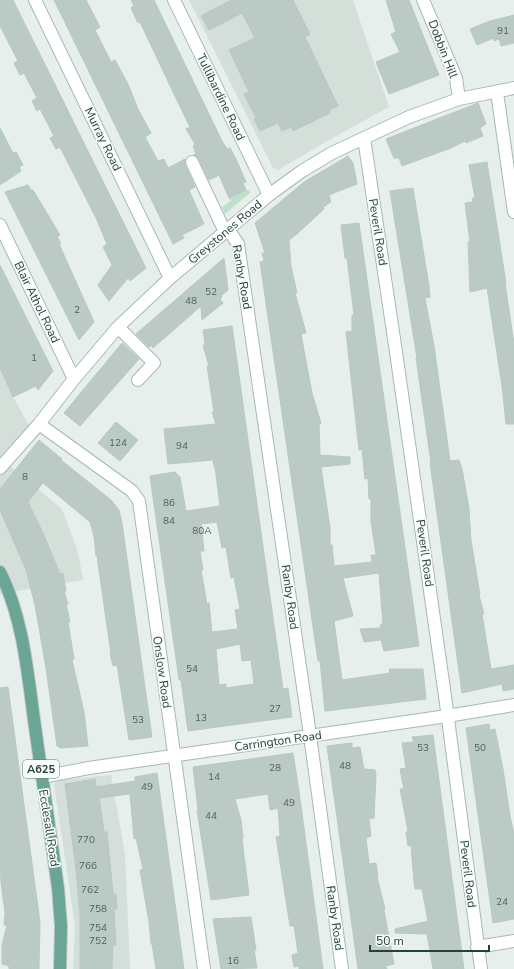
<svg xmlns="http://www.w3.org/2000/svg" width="514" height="969" font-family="'Nunito Sans',sans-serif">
<rect width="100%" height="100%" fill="#e6efeb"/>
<path fill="#d4dfda" d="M189,0H353L389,107L327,141L278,170L273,168Z
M0,369L13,397L30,427L5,462L62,509L78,552L83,580L0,594Z
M111,775L125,854L130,969H73L75,925L54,785L56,782L61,780Z"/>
<path fill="#bfe0c8" d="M246,190H249L250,193L225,214L222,207L231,201L229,198Z"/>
<path fill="#bbcac4" stroke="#b8c9c2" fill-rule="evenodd" d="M0,0H13L146,268L130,281L128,278L109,301L98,285L112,265L103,247L107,244L96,218L60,147L56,149L50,138L54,136L40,109L37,111L32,101L37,98L24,73L20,75L14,63L18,61L0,26Z
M54,0H86L100,27L95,30L111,62L115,60L128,84L138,109L151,133L145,137L158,161L164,159L168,168L185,159V165L195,187L189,190L204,224L182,235L184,238L173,244Z
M131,0H154L222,141L227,149L230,148L236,159L246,182L243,183L246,190L229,198L219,175L209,180L199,159L194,155L196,154L193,146L195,144L186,129L190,127L174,94L140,22L138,23L131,8L134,6Z
M231,0H293L310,34L305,37L338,106L329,110L330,113L293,131L291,127L282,131L278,123L260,131L254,119L256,118L244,94L249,92L229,50L255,38L242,13L209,30L201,16Z
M386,0H409L439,75L389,94L376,62L400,52L391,34L396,32Z
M514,15V43L501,46L499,39L494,41V38L477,45L470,29L490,21Z
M478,103L486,124L480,128L483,136L466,143L465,141L451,148L402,166L399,158H394L386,139Z
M0,128L13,153L16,152L23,165L19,167L21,171L0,185Z
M348,156L353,163L357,184L329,195L331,202L323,207L324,209L297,234L289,240L291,266L297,293H295L306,333L301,334L312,393L321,423L319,424L320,455L350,457V464L321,467L330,528V545H332L334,566L372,562L371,555H376L371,521V499H369L368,478L365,479L362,449L359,450L346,332L352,331V315H354L347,258H345L341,225L359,223L419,646L384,651L381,640L364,642L360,629L380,628L381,624H383L379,573L343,578L353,616L334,621L342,680L390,673L389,669H423L426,699L325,711L320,661H318L260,262L264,261L262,253H265L255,223L304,182Z
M487,162L506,283H505L514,344V424H506L502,386L487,288L470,292L468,242H470L465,203L473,202L472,198H475L469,165Z
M28,185L31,190H33L60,235L57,236L61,244H59L94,322L79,340L5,192Z
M413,188L429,286L430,297L425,298L434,346L450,461L459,460L462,469L469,508L471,540L480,595H479L484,614H482L491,669L514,665V689L503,691L502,684L462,693L430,463H431L416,358H417L390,191Z
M224,258L228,290L221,296L222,297L220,299L223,303L202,320L201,306L153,348L151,345L149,347L136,334Z
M0,265L53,371L38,390L36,386L13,397L0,368Z
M232,326L283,689L288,688L292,717L188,731L181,680H179L150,476L175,472L180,477L186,511L220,506L215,467H214L213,460L168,464L164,429L216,424L212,412H214L207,366H209L203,345H205L203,330ZM217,522L222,548L226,547L231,578L234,577L240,609L235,610L238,629L212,632L209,603L207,604L201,570H203L200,551H204L201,524ZM240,644L242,661L251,660L254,684L226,688V684L219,685L216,649Z
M122,343L139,359L80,426L64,413Z
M116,422L138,440L120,461L98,443Z
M39,440L62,459L61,460L111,500L119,510L122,523L152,737L129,740L117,665L113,666L110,654H111L97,556H96L94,536L90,522L43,483L28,502L43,533L60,574L63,573L66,591H64L68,604H66L70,622H68L74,659L72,660L84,712L88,746L61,748L57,746L46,668L35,605L26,570L0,510V489Z
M8,687L40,922L39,969H9V966L2,964V945L7,925H4L5,913L1,882L0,862V688Z
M489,724L490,730L495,729L503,769L510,816L514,834V919L493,923L466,728Z
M433,735L464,969H433L427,934L395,933V929L428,921L422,889H415L414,882L411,845L408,846L406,832L408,831L400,789H404L400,769L406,768L402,743L414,742L412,737Z
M352,743V748L360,747L364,769L375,770L376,775L374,818L369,819L371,836L366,838L369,864L376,863L378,877H377L385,909L384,910L394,964L386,966L387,969H358L327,746Z
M293,753L299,791L323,969H299V966L294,967L292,955L298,953L294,926H290L276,837L280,836L278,808L270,810L268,794L235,799L241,820L243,838L242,839L249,895L211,900L197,810H198L193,767Z
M157,773L184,969H156L152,944H151L149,922L141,876L140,870L143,869L136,838L134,839L130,794L99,798L104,832H107L113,894H116L117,909L114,910L116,945H113L112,969H80V915L76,870L65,784L95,779L96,787L135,781V777Z
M251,917L256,950H254L257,968L221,969L213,919Z"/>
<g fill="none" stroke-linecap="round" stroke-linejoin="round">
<g stroke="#a8b8b2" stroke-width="14">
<path id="minor" d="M35,0L170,278
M174,0L269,195
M423,0L456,78L459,99
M497,92L514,212
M364,138L396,352L445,696L481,969
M192,162L225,232
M0,225L74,379
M228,229L238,244L308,721L342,969
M118,327L154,363L138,380
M39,424L132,491L139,501L204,969
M0,468L39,424L74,379L118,327L170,278L269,195L302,171L332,153L409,117L459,99L514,88
M42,777L89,768L447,716L514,705
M477,947L514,941"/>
</g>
<g stroke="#c2cac8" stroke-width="14">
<path id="major" d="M0,572C25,622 28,680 36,734C43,786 51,836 58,888L61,926L60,969"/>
</g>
<use href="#minor" stroke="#fff" stroke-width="12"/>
<use href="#major" stroke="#6aa596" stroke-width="12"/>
</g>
<g text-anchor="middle" stroke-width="3.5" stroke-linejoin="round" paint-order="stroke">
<g font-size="10" fill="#4a645c">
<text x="503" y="34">91</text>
<text x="211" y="295">52</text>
<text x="191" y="304">48</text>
<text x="77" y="313">2</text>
<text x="34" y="361">1</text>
<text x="118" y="446">124</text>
<text x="182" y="449">94</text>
<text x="25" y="480">8</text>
<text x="169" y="506">86</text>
<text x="169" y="524">84</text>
<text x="202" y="534">80A</text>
<text x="192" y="672">54</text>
<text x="275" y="712">27</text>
<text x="201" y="721">13</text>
<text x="138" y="723">53</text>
<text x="423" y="751">53</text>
<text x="480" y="751">50</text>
<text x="345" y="769">48</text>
<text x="275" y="771">28</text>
<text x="214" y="780">14</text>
<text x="147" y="790">49</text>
<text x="289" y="806">49</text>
<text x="211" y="819">44</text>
<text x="86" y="843">770</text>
<text x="88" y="869">766</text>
<text x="90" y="893">762</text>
<text x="502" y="905">24</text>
<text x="98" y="912">758</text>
<text x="98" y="931">754</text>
<text x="98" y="944">752</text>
<text x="233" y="964">16</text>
</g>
<rect fill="#f7fbf9" stroke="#637a73" stroke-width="1" x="23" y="760" width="36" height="18" rx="3"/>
<g font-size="11" font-weight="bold" fill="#24423a">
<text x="41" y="773">A625</text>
</g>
<g font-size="12" fill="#24423a" stroke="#f7fbf9">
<text transform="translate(443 49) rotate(69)" y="4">Dobbin Hill</text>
<text transform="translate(221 97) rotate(64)" y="4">Tullibardine Road</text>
<text transform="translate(103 139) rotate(64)" y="4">Murray Road</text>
<text transform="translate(225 232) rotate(-40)" y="4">Greystones Road</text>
<text transform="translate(378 232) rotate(81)" y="4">Peveril Road</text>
<text transform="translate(242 277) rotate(80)" y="4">Ranby Road</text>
<text transform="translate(37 302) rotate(64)" y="4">Blair Athol Road</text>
<text transform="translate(425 553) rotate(82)" y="4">Peveril Road</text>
<text transform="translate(290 597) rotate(82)" y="4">Ranby Road</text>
<text transform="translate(162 672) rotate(82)" y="4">Onslow Road</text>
<text transform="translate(278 741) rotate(-8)" y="4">Carrington Road</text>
<text transform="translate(49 828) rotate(81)" y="4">Ecclesall Road</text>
<text transform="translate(468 874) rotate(83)" y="4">Peveril Road</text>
<text transform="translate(335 918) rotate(82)" y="4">Ranby Road</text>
</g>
</g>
<path d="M370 945v6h119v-6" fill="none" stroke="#24423a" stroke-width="2"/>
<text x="376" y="945" font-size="12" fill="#24423a" stroke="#f7fbf9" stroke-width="3" paint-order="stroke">50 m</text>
</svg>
